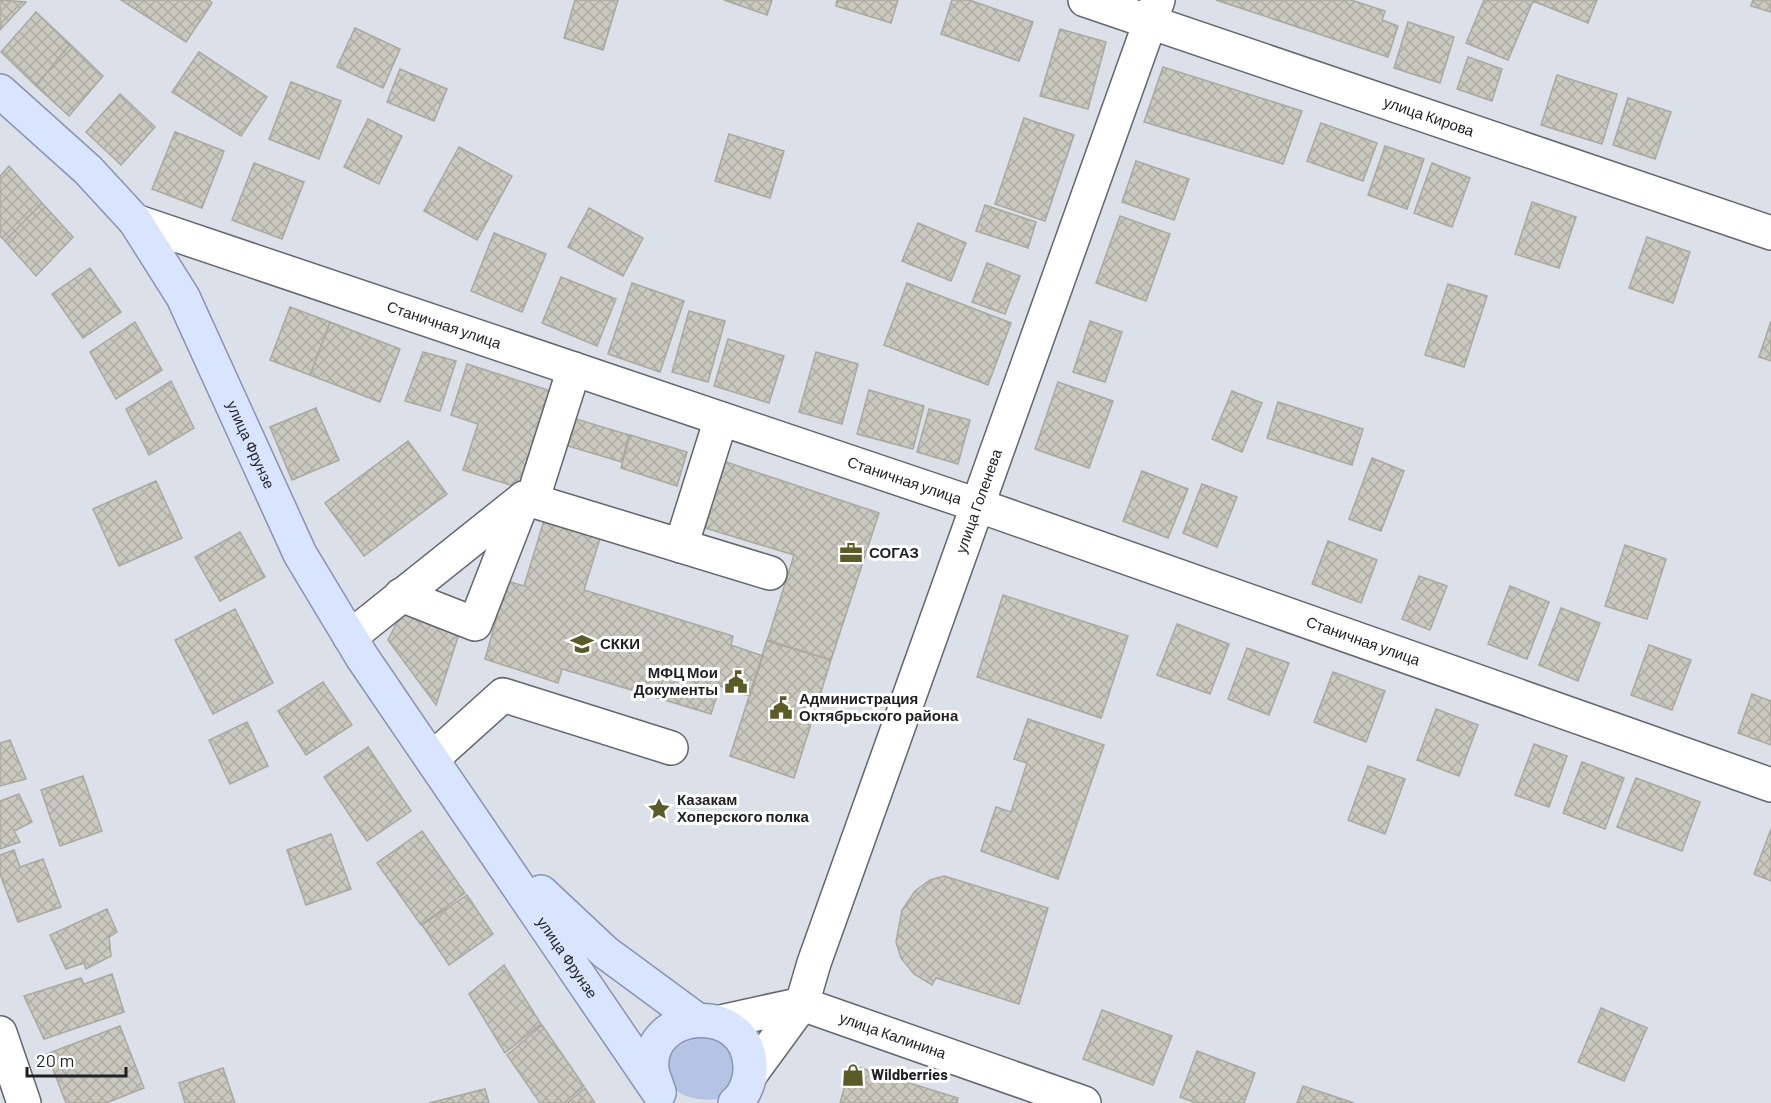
<svg xmlns="http://www.w3.org/2000/svg" width="1771" height="1103" font-family="Barlow,sans-serif">
<defs>
<pattern id="building-cross-hatch" width="8" height="8" patternUnits="userSpaceOnUse" patternTransform="scale(1.5)"><rect width="8" height="8" fill="#c9c9bf"/><path d="M0 0l8 8M0 8l8-8" fill="none" stroke="#acaca4"/></pattern>
</defs>
<rect width="100%" height="100%" fill="#dbe0e9"/>
<path fill="#b5c4e4" d="M697,1031L732,1045L738,1076C733,1082 727,1094 720,1098C704,1103 672,1097 668,1078C666,1067 670,1056 673,1045Z"/>
<path fill="url(#building-cross-hatch)" stroke="#a9a9a0" stroke-width="1.5" d="M0,0L26,2L0,30Z
M121,0H209L212,3L186,42Z
M575,0H618L603,50L564,38Z
M724,0H772L767,15Z
M837,0H898L891,23L836,6Z
M952,0H969L1033,22L1019,61L941,34Z
M1216,0H1351L1385,11L1382,20L1398,26L1388,57Z
M1484,0H1597L1588,23L1533,1L1508,60L1466,43Z
M1753,0H1771V12L1751,6Z
M36,12L70,44L36,86L1,52Z
M1408,22L1454,37L1440,83L1394,68Z
M355,28L400,49L383,88L337,67Z
M1060,29L1106,42L1088,109L1040,96Z
M70,44L103,76L69,116L36,86Z
M199,52L267,97L241,136L172,92Z
M1468,57L1502,69L1492,101L1457,89Z
M1163,67L1302,111L1283,164L1144,122Z
M400,69L447,89L434,121L387,102Z
M1557,75L1617,94L1602,144L1541,125Z
M291,82L341,101L319,159L269,139Z
M120,94L155,127L121,165L86,132Z
M1628,98L1671,112L1655,159L1613,145Z
M1024,118L1074,135L1045,221L995,204Z
M368,119L402,136L379,184L344,167Z
M1321,123L1377,143L1363,181L1307,161Z
M175,132L224,151L202,208L152,189Z
M729,134L784,151L770,198L715,181Z
M1385,146L1424,159L1407,209L1368,195Z
M459,147L512,176L477,240L424,211Z
M1136,161L1189,179L1174,220L1122,202Z
M254,163L304,182L282,239L232,220Z
M1432,163L1470,178L1452,227L1414,213Z
M9,166L42,203L5,241L0,236V176Z
M1532,202L1576,217L1559,268L1515,254Z
M42,203L73,237L36,276L5,241Z
M985,205L1036,222L1028,248L976,231Z
M589,208L643,238L623,276L568,247Z
M1120,216L1170,234L1146,301L1096,283Z
M918,223L966,243L951,281L902,261Z
M494,233L546,254L522,312L471,291Z
M1647,237L1690,252L1673,303L1629,288Z
M987,263L1020,276L1005,314L972,302Z
M90,268L121,312L83,338L52,294Z
M561,277L616,299L597,346L542,323Z
M632,283L684,301L660,372L608,354Z
M907,283L1011,323L988,385L884,345Z
M1448,284L1487,296L1464,367L1425,355Z
M290,307L330,322L310,375L270,360Z
M689,311L725,321L708,382L672,372Z
M1090,321L1122,332L1105,382L1073,372Z
M1771,321V361L1759,357Z
M135,322L162,370L116,399L90,352Z
M330,322L400,349L380,402L310,375Z
M728,339L784,356L769,403L714,386Z
M423,352L456,361L440,411L405,401Z
M816,352L858,364L842,424L799,412Z
M467,364L557,393L526,490L463,470L478,424L451,415Z
M171,381L194,428L149,455L126,409Z
M1058,382L1113,401L1089,468L1035,449Z
M869,390L924,406L913,449L857,434Z
M1232,391L1262,403L1242,452L1212,439Z
M1278,402L1363,429L1352,465L1267,438Z
M316,408L339,460L292,480L270,427Z
M929,409L970,420L958,464L917,452Z
M576,419L629,435L622,462L568,446Z
M630,435L687,452L677,486L621,468Z
M408,441L447,494L364,556L325,503Z
M1372,458L1404,471L1381,531L1349,519Z
M723,461L879,513L831,660L767,641L794,555L705,528Z
M1142,471L1188,489L1168,538L1123,521Z
M156,481L182,538L119,566L93,509Z
M1202,484L1237,497L1217,547L1183,533Z
M546,514L602,532L584,590L733,636L731,645L763,656L750,696L720,686L711,714L562,669L558,683L485,659L507,581L524,586Z
M240,532L265,577L220,601L195,557Z
M1328,541L1377,560L1361,603L1312,584Z
M1625,545L1666,559L1647,619L1605,606Z
M1419,576L1447,586L1430,630L1402,619Z
M1510,586L1549,602L1527,659L1488,644Z
M1003,595L1128,636L1101,718L977,677Z
M404,608L460,631L436,705L388,640Z
M1561,608L1600,623L1578,681L1539,665Z
M235,609L273,683L213,714L175,640Z
M1177,624L1229,644L1210,694L1157,675Z
M767,640L831,660L794,778L730,756Z
M1649,645L1691,660L1672,710L1631,695Z
M1247,648L1289,663L1269,715L1228,699Z
M1333,672L1385,691L1366,742L1314,722Z
M323,682L352,725L306,755L278,711Z
M1752,694L1771,701V745L1738,733Z
M1436,709L1478,725L1459,776L1417,760Z
M1028,719L1104,745L1058,879L981,851L996,807L1011,812L1027,763L1014,759Z
M247,722L268,766L230,784L209,740Z
M10,740L26,779L0,786V743Z
M1534,744L1567,756L1549,807L1515,795Z
M368,747L411,811L367,841L324,777Z
M1582,762L1624,778L1605,829L1563,813Z
M1368,766L1405,779L1385,834L1348,820Z
M83,776L102,831L60,846L41,790Z
M1636,778L1700,802L1682,851L1617,827Z
M19,794L32,822L14,831L20,842L0,849V801Z
M1771,829V881L1754,874Z
M422,831L465,893L421,925L377,863Z
M331,834L351,889L306,905L287,850Z
M14,850L20,867L43,859L61,907L18,922L0,874V855Z
M944,876L1048,908L1019,1004L936,978L932,985L914,974L901,958L896,942L902,910L915,891L930,880Z
M467,895L493,934L449,965L422,925Z
M107,909L117,932L109,937L111,956L86,969L84,963L66,969L50,935Z
M504,965L541,1024L505,1053L469,994Z
M112,974L124,1012L44,1039L24,996L81,978L84,984Z
M1601,1008L1647,1028L1624,1081L1578,1062Z
M1102,1010L1172,1036L1153,1085L1083,1059Z
M542,1025L584,1086L564,1103H540L507,1055Z
M120,1026L144,1088L106,1103H66L47,1054Z
M1197,1051L1255,1073L1244,1103H1196L1180,1097Z
M851,1065L958,1098L957,1103H840Z
M223,1068L235,1103H185L179,1083Z
M1303,1086L1354,1103H1297Z
M585,1088L595,1103H567Z
M485,1089L489,1103H429Z"/>
<g fill="none" stroke-linecap="round" stroke-linejoin="round">
<g stroke="#62666e" stroke-width="36">
<g id="minor">
<path id="s1" d="M1085,0L1771,233"/>
<path id="s2" d="M135,221L977,505L1771,785"/>
<path d="M532,501L574,369"/>
<path d="M681,546L721,419"/>
<path d="M401,595L475,624L524,498"/>
<path d="M350,637L524,498L770,573"/>
<path d="M432,759L503,695L671,748"/>
<path id="s3" d="M802,1004L1084,1103"/>
<path d="M720,1022L802,1004"/>
<path d="M0,1033L24,1103"/>
<path id="s4" d="M750,1075L802,1004L814,963L1158,0"/>
</g>
</g>
<g stroke="#8894b2" stroke-width="36">
<g id="major">
<path id="s5" d="M0,91L88,170L135,221L183,297L300,554L362,657L659,1093"/>
<path d="M541,892L605,952L696,1019"/>
<path d="M659,1092C657,1085 653,1077 652,1069C646,1009 748,1001 750,1066C751,1079 745,1095 735,1103"/>
</g>
</g>
<use href="#minor" stroke="#fff" stroke-width="33"/>
<use href="#major" stroke="#d9e5ff" stroke-width="33"/>
</g>
<defs>
<g id="office-bare" transform="scale(1.8)"><path d="M-6-3h4V-5.5h4V-3h4V5H-6ZM-1-4.5V-3h2v-1.5ZM-6 0V1H6V0Z" fill="#5b5b27" stroke="#fff" stroke-width="2.5" paint-order="stroke"/></g>
<g id="university-bare" transform="scale(1.8)"><path d="M0-5L7-2L0 1L-7-2ZM-4 1L0 2.5L4 1V4Q0 6-4 4Z" fill="#5b5b27" stroke="#fff" stroke-width="2.5" paint-order="stroke"/></g>
<g id="civic-bare" transform="scale(1.8)"><path d="M-.6-6.5H3V-4.5H.6V-3L4-1V1h2V6H-6V1h2V-1L-.6-3ZM-1.2 2.5V6h2.4V2.5Z" fill="#5b5b27" stroke="#fff" stroke-width="2.5" paint-order="stroke"/></g>
<g id="sight-bare" transform="scale(1.8)"><path d="M0-6L1.8-2.2L6-1.7L2.9 1.2L3.7 5.4L0 3.3L-3.7 5.4L-2.9 1.2L-6-1.7L-1.8-2.2Z" fill="#5b5b27" stroke="#fff" stroke-width="2.5" paint-order="stroke"/></g>
<g id="shop-bare" transform="scale(1.8)"><path d="M-5-2.5h2.3a2.7 3.5 0 0 1 5.4 0H5L5.5 6h-11ZM-1.5-2.5h3a1.5 2.3 0 0 0-3 0Z" fill="#5b5b27" stroke="#fff" stroke-width="2.5" paint-order="stroke"/></g>
</defs>
<g fill-rule="evenodd">
<use href="#office-bare" x="851" y="553"/>
<use href="#university-bare" x="582" y="644"/>
<use href="#civic-bare" x="736" y="682"/>
<use href="#civic-bare" x="781" y="708"/>
<use href="#sight-bare" x="659" y="809"/>
<use href="#shop-bare" x="853" y="1075"/>
</g>
<g text-anchor="middle" stroke-width="6" stroke-linejoin="round" paint-order="stroke">
<g font-size="15" fill="#1f2024" stroke="#fff">
<text dy="5" stroke="none"><textPath href="#s1" startOffset="363">улица Кирова</textPath></text>
<text dy="5" stroke="none"><textPath href="#s2" startOffset="326">Станичная улица</textPath></text>
<text dy="5" stroke="none"><textPath href="#s5" startOffset="440">улица Фрунзе</textPath></text>
<text dy="5" stroke="none"><textPath href="#s2" startOffset="812">Станичная улица</textPath></text>
<text dy="5" stroke="none"><textPath href="#s4" startOffset="621">улица Голенева</textPath></text>
<text dy="5" stroke="none"><textPath href="#s2" startOffset="1298">Станичная улица</textPath></text>
<text dy="5" stroke="none"><textPath href="#s5" startOffset="1044">улица Фрунзе</textPath></text>
<text dy="5" stroke="none"><textPath href="#s3" startOffset="96">улица Калинина</textPath></text>
</g>
<g font-size="15" font-weight="bold" fill="#1f2024" stroke="#fff" text-anchor="start">
<text x="869" y="558">СОГАЗ</text>
<text x="600" y="649">СККИ</text>
<text x="718" y="678" text-anchor="end">МФЦ Мои<tspan x="718" dy="17">Документы</tspan></text>
<text x="799" y="704">Администрация<tspan x="799" dy="17">Октябрьского района</tspan></text>
<text x="677" y="805">Казакам<tspan x="677" dy="17">Хоперского полка</tspan></text>
<text x="871" y="1080">Wildberries</text>
</g>
</g>
<path d="M27 1067v9h99v-9" fill="none" stroke="#1f2024" stroke-width="3"/>
<text x="36" y="1067" font-size="18" fill="#1f2024" stroke="#ffffff" stroke-width="4.5" paint-order="stroke">20 m</text>
</svg>
